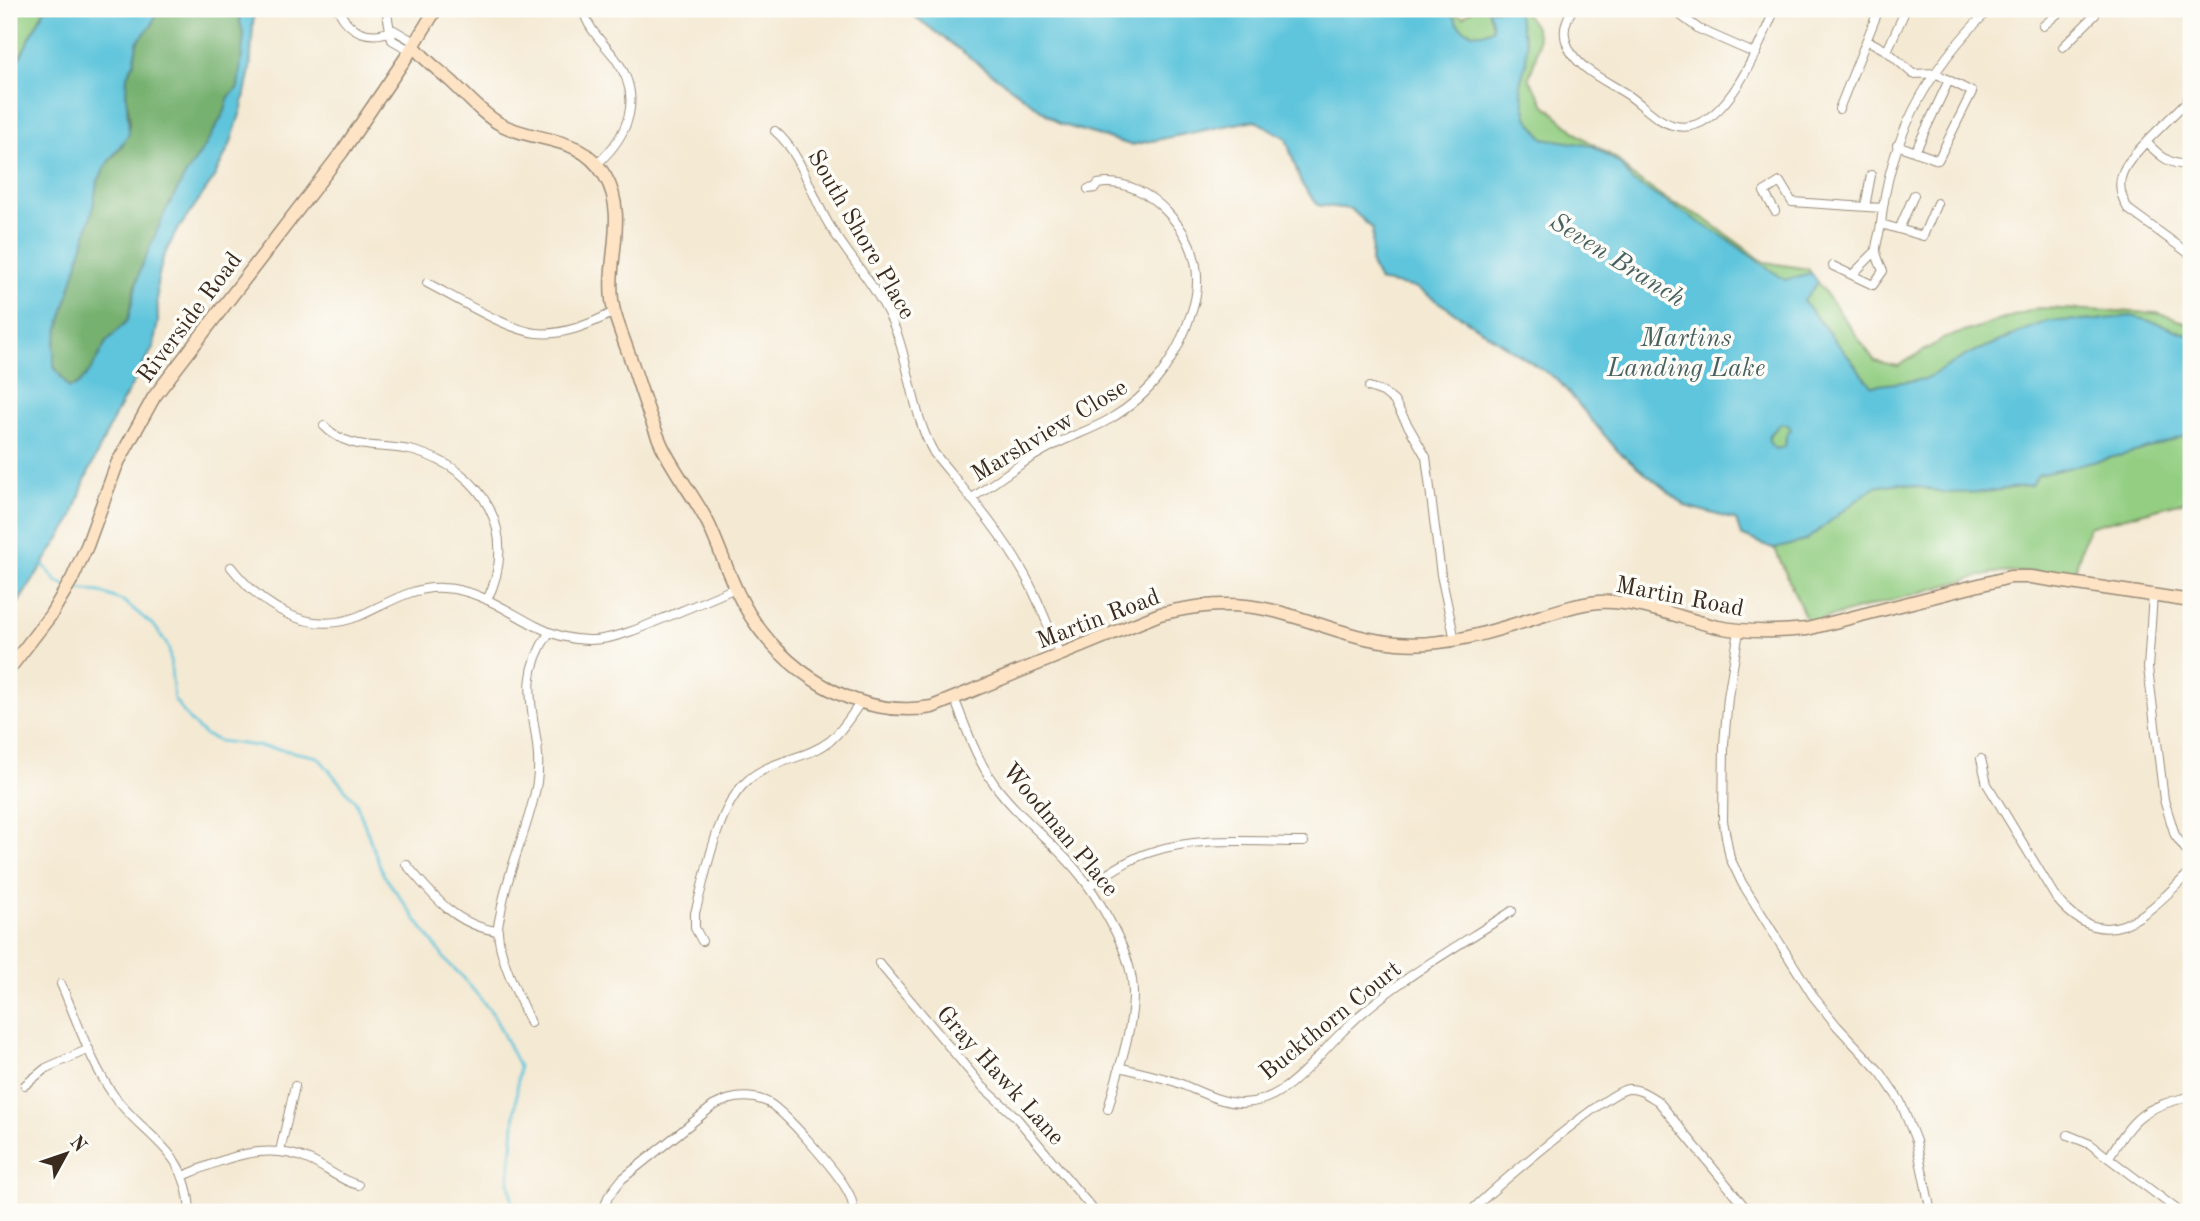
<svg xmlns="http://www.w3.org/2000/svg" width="2200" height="1221" font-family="'Old Standard TT',serif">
<rect width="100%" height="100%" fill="#fdfcf7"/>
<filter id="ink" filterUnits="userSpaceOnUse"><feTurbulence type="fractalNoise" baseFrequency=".0143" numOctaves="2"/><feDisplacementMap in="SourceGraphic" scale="14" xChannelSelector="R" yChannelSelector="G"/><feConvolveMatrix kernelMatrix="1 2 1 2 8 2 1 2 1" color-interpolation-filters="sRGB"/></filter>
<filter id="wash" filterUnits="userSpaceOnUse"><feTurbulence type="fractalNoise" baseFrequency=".00686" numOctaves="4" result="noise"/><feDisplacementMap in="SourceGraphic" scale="28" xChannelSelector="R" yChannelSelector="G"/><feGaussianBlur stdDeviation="1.57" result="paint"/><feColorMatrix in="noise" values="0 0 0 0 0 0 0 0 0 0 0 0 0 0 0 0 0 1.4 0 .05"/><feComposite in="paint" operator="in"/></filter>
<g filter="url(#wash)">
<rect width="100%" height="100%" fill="#f4e9d3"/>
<path fill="#93ce82" stroke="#677c50" stroke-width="2" d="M9,9H45L9,78Z
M905,9H1449L1463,17L1473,9H1520C1546,32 1539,48 1529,78L1544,104L1580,136L1617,159L1631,175L1669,201L1704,218L1764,262L1808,269L1875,361L1898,366L1945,338L2038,308L2157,313L2191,324V497L2186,501L2088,527L2072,580L2038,572L1992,573L1808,623L1775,549L1741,535L1736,520L1686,506L1618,451L1558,380L1417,288L1379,281L1371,264L1373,229L1351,209L1318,205L1301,183L1286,138L1254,120L1131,145L1060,124Z"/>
<path fill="#76b170" stroke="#586e47" stroke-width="2" d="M157,9H241L240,21L244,36L238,88L229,97L225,111L207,143L185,176L136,283L128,320L107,341L91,370L78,385L69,388L54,366V345L92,213L97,183L106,165L123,144L130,122L126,92L127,76L134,62L137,42L152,25Z"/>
<path fill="#5fc5dc" stroke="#4d787d" stroke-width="2" fill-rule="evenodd" d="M45,9H157L152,25L137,42L134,62L127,76L126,92L129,134L106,165L97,183L92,213L54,345V367L69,388L78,385L91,370L107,341L128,320L140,270L166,210L185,176L207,143L225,111L229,97L238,88L244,36L240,21L241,9H254L250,70L242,108L230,145L212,181L175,234L163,258L157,283L158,322L153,348L116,413L85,480L72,519L9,617V78Z
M905,9H1425C1434,9 1444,9 1452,15C1460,21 1452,16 1458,24C1467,35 1483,36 1493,28C1493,20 1489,16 1488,9H1516L1527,45L1526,63L1520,84L1527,117L1543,138L1593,146L1620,164L1632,181L1727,239L1785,280L1811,273L1818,282L1803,301L1872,386L1925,379L1969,354L2047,321L2097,320L2131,316L2158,323L2191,336V434L2139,451L2038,475L2032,485L1986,492L1947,493L1900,483L1874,487L1805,541L1775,549L1741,535L1736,520L1686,506L1618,451L1558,380L1417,288L1379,281L1371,264L1373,229L1351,209L1318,205L1301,183L1286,138L1254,120L1131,145L1060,124ZM1781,423L1788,425L1791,429L1786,436L1785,447L1775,449L1769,442V436Z"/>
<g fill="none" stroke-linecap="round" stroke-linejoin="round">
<path stroke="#5fc5dc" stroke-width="2.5" d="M43,564L57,582L65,585
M72,588L100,592L125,602L156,628L169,648L174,699L191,722L205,735L219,741L279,749L318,757L356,802L383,874L447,962L462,976L493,1014L519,1066L509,1182L514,1212"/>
</g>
</g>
<g filter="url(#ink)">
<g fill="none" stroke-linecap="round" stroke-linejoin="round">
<g stroke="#988a78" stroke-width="10">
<path id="street" d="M338,9C349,33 370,40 394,30L411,40L414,46
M386,9L392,40L406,48L414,46
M583,9C588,30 603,42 615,58C644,97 629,135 597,164
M1573,9C1566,19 1562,32 1567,44C1576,69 1607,81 1628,95C1642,104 1655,120 1672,125C1724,141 1760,43 1775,9
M1672,9L1699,29L1756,54
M2043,26L2063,9
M1867,40L1887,51L1913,74L1935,73L1972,92L1938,160L1897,145
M2063,47L2095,15L2088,9
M1887,51L1906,9
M1839,109L1879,9
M775,131C802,154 810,193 828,223C850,259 881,291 896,331C911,371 913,416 934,453C965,491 998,528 1022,570C1038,597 1048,626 1060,655
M2146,142L2191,97
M1915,152L1949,80
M2191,164C2171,167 2159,155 2146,142C2126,164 2110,179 2128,209L2191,255
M1865,207L1871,175
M1775,211L1764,192L1780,182L1792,202L1882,208
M1881,224L1923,236L1937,203
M1900,227L1914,195
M1833,266L1873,285L1883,271C1881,265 1876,257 1876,250C1876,242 1880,233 1881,224C1889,139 1929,67 1990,9
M1852,275L1876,251
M427,283C454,297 508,330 536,333C563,336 591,324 614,312
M1369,387L1383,392L1394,401L1426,457L1441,575L1455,640
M324,426C349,452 382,443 414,451C484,470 520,534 487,600
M971,499C999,479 1026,459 1056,444C1074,435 1093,429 1110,419C1153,394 1177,358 1192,311C1204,274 1195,242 1168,213C1151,194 1124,179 1098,184L1095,188L1088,189
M231,567C262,606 308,637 359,616C387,604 412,586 443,588C477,589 507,611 536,626C584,651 615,639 662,619C686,609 711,599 735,588
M2153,594L2148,668L2164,800L2175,835L2191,857
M1739,631L1728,697L1724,744L1723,821L1730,858L1742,883L1813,996L1837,1026L1881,1073L1900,1101L1916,1141L1931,1212
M954,698C966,727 976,759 995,785C1016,814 1045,836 1069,862C1089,883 1103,907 1116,933C1126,953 1133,972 1133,994C1133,1030 1117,1074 1108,1109
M1981,759L1987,784L2056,898C2108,961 2150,911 2191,871
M406,864C432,895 455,925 497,931
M1089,886C1109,873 1128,859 1151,852C1199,836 1255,842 1304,842
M702,941L695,928V913C706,875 716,812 744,784C768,759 804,761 830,741C843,730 851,716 860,703
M879,963L983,1087L1015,1116L1095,1212
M61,984C77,1020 90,1061 112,1093C144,1139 187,1147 190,1212
M530,1023C519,996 500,961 498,932C497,926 500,918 501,911C508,867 530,826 537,782C545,725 510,689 549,633
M1119,1067C1138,1072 1158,1076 1176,1082C1197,1090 1219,1103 1241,1103C1284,1104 1315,1058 1343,1031C1389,984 1457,947 1512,911
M25,1085L46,1068L89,1049
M2068,1135L2090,1144L2180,1212
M280,1151L295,1086
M2109,1157C2134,1117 2142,1108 2188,1097
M183,1176C224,1159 265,1140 309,1160C327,1168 339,1180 358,1185
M603,1212L608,1197L622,1179L713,1106C730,1097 747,1094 765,1101C782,1107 839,1174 848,1192C852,1198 853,1205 854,1212
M1470,1212C1490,1192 1606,1092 1628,1089C1639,1088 1648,1095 1658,1101L1749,1212"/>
</g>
<g stroke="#988a78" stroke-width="15">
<path id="secondary" d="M414,46C425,61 439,70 452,82C467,96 482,114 500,124C537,144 580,133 605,176C630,218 603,266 614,311C619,329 627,348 633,366C642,393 650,420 662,446C675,473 694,496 708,523C721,550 729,579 744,605C780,671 857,720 932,707L1160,614C1197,605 1232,601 1270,610C1314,620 1350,639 1397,643C1444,647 1488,633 1532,619C1554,612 1576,604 1599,602C1639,600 1679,618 1718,627C1748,633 1777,632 1807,629L2010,577H2031L2191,601
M9,669L50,616L72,579L87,546L117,464L154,397L342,152L407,56L436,9"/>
</g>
<use href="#street" stroke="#fff" stroke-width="8"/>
<use href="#secondary" stroke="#fee4c5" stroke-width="12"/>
</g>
</g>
<g text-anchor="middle" stroke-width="7" stroke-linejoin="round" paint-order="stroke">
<g font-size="24" fill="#3b2a1e" stroke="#fdfcf7">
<text transform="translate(862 234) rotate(60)" y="8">South Shore Place</text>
<text transform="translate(189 317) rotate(-53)" y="8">Riverside Road</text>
<text transform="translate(1049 430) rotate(-31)" y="8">Marshview Close</text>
<text transform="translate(1680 596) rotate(11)" y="8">Martin Road</text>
<text transform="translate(1098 618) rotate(-21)" y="8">Martin Road</text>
<text transform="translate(1061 829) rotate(50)" y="8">Woodman Place</text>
<text transform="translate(1330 1020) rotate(-39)" y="8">Buckthorn Court</text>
<text transform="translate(1001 1075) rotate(48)" y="8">Gray Hawk Lane</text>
</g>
<g font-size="26" font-style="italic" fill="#486060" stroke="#fdfcf7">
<text transform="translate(1618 259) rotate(32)" y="9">Seven Branch</text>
<text x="1686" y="346">Martins<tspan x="1686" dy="30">Landing Lake</tspan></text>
</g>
</g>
<rect width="2200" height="1221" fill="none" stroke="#fdfcf7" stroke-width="35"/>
<g transform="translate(66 1154) rotate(50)" stroke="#fdfcf7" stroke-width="5" paint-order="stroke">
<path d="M0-5L12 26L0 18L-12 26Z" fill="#3b2a1e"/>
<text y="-10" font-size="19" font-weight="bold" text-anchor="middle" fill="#3b2a1e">N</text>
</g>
</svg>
